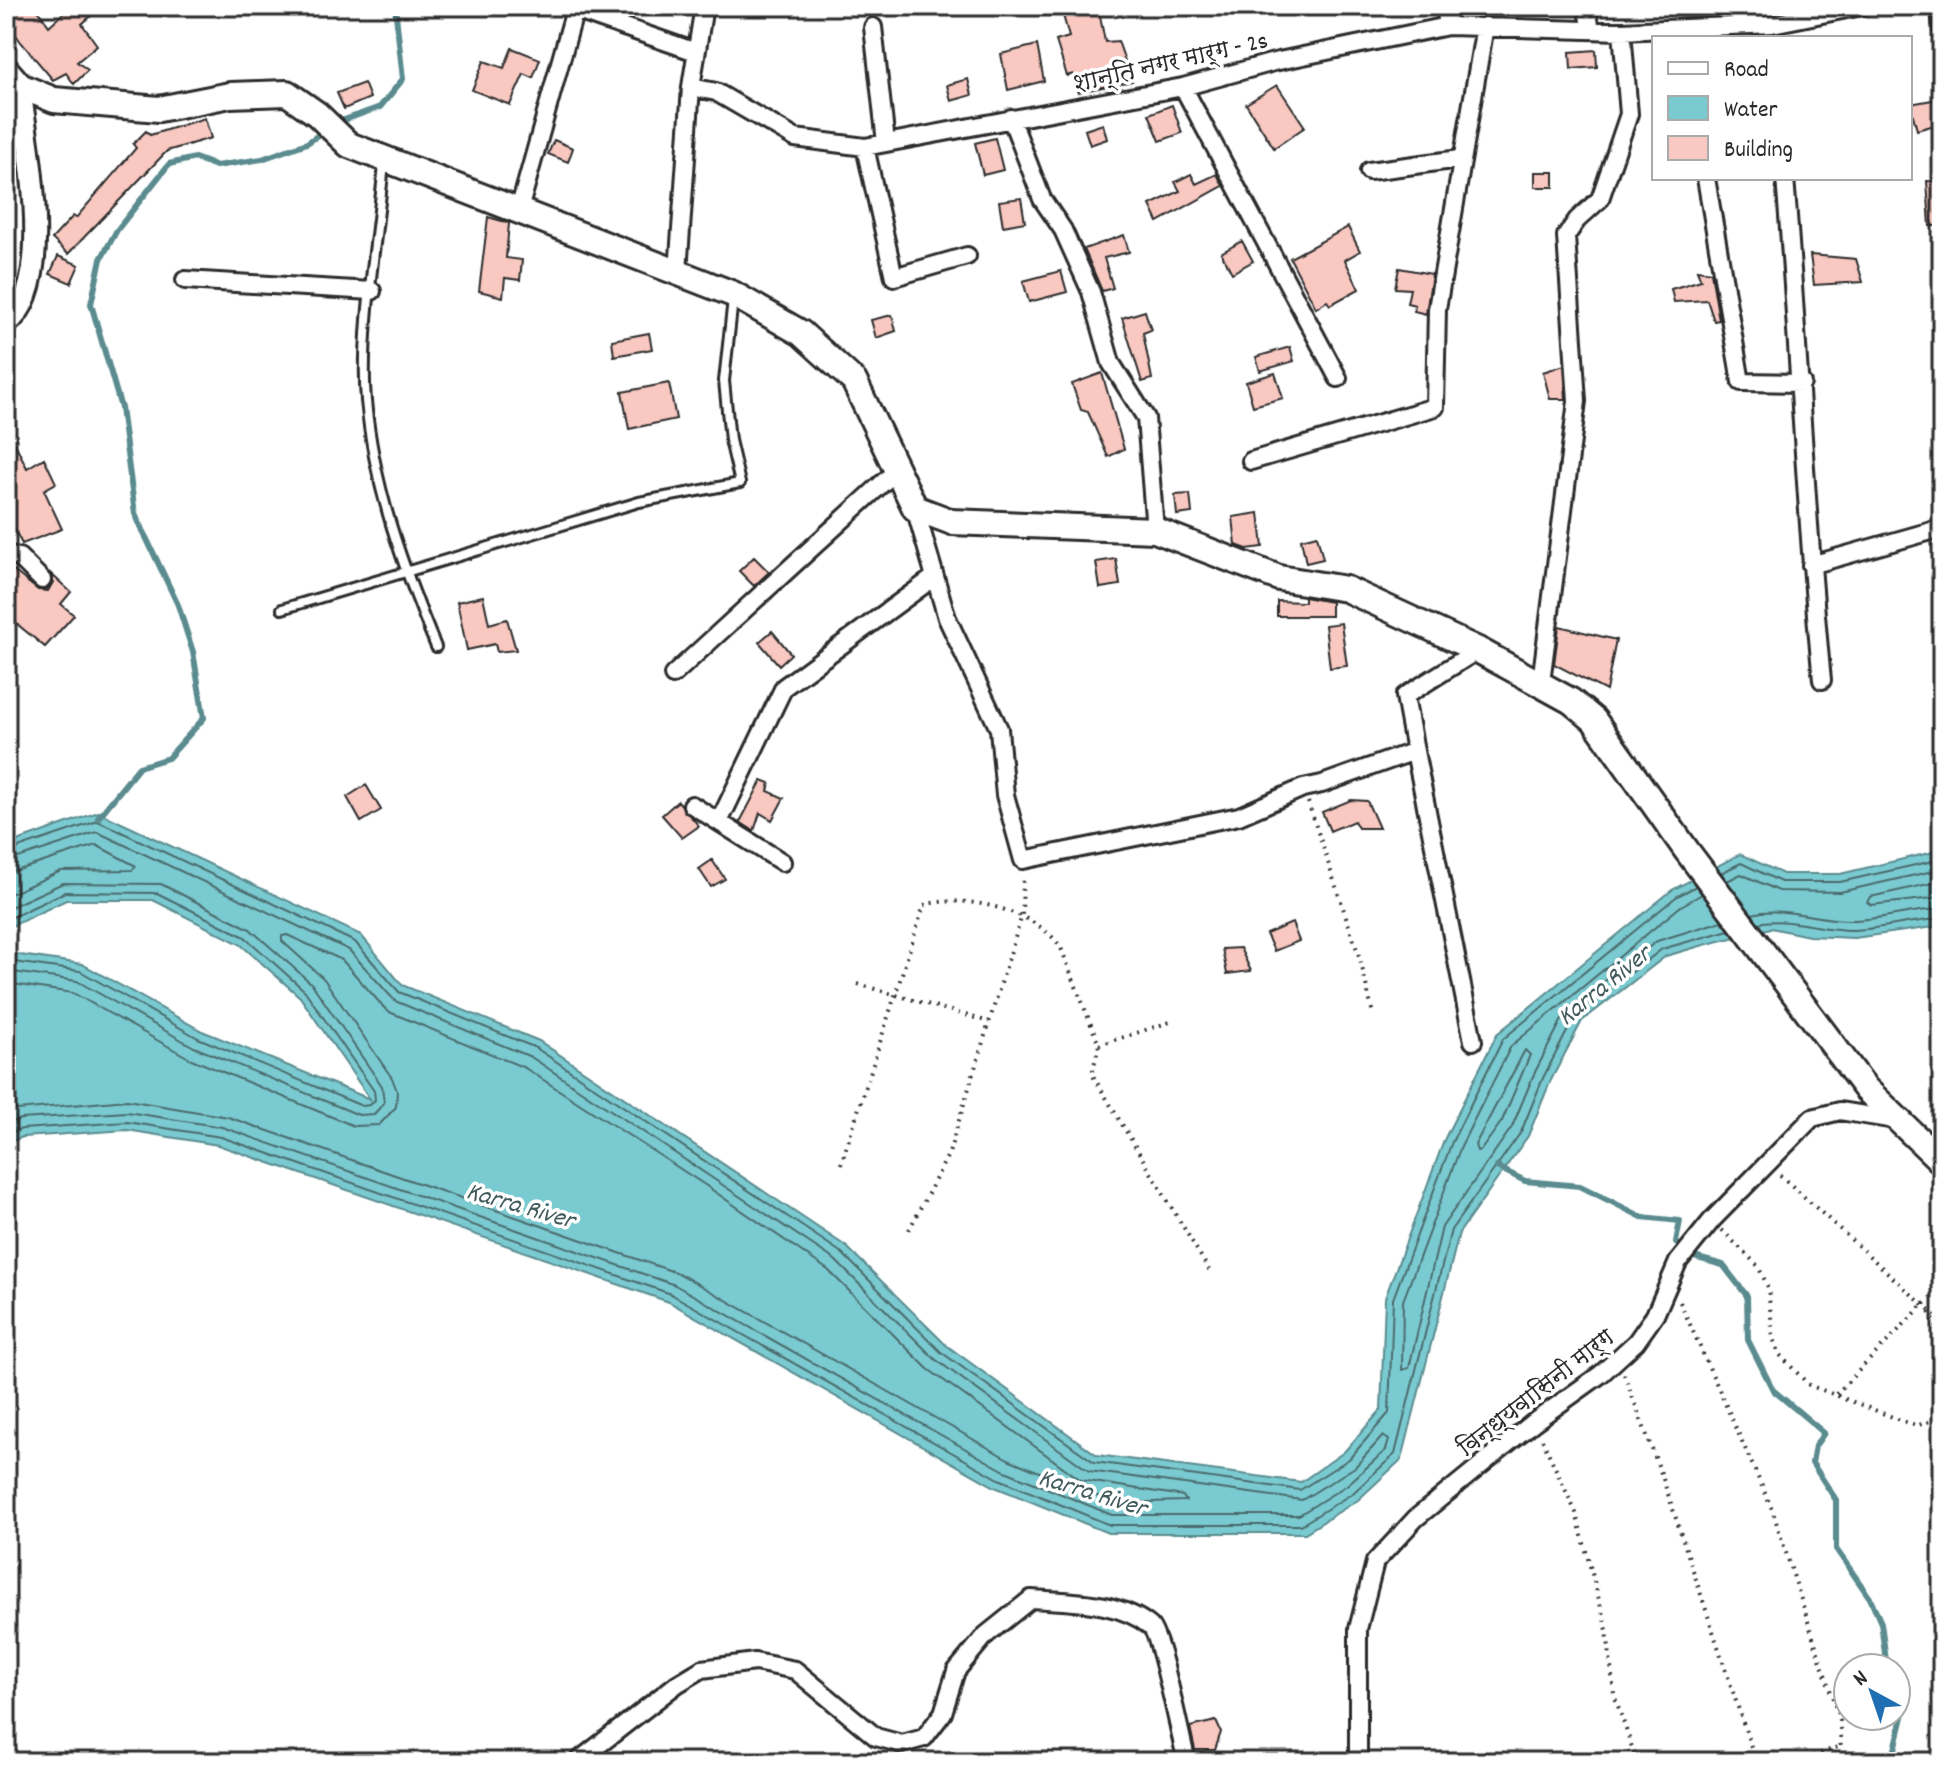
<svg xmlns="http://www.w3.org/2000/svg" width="1948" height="1768" font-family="Dekko,'Playpen Sans Deva',sans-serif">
<rect width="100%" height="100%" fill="#fff"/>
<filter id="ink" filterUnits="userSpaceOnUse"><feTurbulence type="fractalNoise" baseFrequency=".0125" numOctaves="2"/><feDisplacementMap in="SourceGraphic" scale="16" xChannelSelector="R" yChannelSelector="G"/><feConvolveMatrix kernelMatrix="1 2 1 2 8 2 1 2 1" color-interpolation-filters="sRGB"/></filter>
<g filter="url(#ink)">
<path fill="#7acbd1" stroke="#5a8b8f" stroke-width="2" d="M98,812L361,935L402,985L539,1041L847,1247L946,1345L1097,1455L1301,1482L1344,1452L1381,1410L1385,1298L1445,1138L1497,1034L1672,890L1740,854L1783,874H1840L1942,850V926L1854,938L1809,936L1771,928L1704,945L1666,956L1582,1021L1550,1082L1528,1136L1459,1233L1402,1459L1358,1500L1305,1533H1108L995,1487L669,1302L218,1145L127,1130L23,1137L6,1143V953L82,964L202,1031L370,1099L300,997L240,944L153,900H66L6,929V845Z"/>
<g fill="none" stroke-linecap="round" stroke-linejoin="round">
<path stroke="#4b6b6d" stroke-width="2" d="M6,852L98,821L355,942L399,992L536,1048L842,1253L941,1352L1094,1462L1300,1490L1349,1459L1389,1413L1393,1299L1452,1142L1503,1039L1676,897L1696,886
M6,862L97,832L349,950L395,1001L531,1057L835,1260L935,1359L1089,1471L1302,1500L1355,1467L1383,1436L1389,1440L1386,1450L1347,1485L1299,1515H1112L1003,1470L675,1285L222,1127L127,1112L21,1119L6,1124
M1721,873L1741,863L1781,882H1840L1942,859
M6,874L96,845L136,866L132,870L61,871L6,896
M1727,881L1741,874L1779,891L1840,892L1942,869
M1942,881L1870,897L1867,902L1871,905L1942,897
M1702,894L1681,906L1511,1046L1461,1146L1403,1301L1402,1370L1409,1368L1442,1227L1512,1127L1534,1074L1567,1010L1657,941L1722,921
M6,909L63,883L161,884L250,929L312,984L382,1086L384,1103L374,1114L359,1115L194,1047L77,981L6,971
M1752,914C1783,906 1817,920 1850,920C1881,920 1911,910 1942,909
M6,920L65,892L157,893L245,937L305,991L374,1091L375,1100L370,1105L362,1106L198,1038L80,971L6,961
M1758,923C1783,916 1824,931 1853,930C1883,929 1912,920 1942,919
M6,983L73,993L189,1058L354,1126L379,1125L396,1107L397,1091L392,1078L324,979L282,941V936L287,935L342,960L387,1011L525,1068L705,1185L828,1270L928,1369L1081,1480L1183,1496L1186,1501L1114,1503L1008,1459L680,1274L228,1117L127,1100L6,1111
M1525,1050L1530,1055L1502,1121L1481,1150L1477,1151L1475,1145Z
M6,1134L22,1129L127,1122L221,1137L671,1294L999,1479L1110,1525H1301L1353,1493L1395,1454L1451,1230L1521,1132L1543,1078L1575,1016L1662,949L1729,930"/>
<path stroke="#5a8b8f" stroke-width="6" d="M336,123L380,107L403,79L395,6
M98,818L139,767L168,758L204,718L193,652L178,605L135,514L121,408L91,304L101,259L117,230L169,164L195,158L216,166L262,159L307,143L327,129
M1497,1167L1525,1181L1580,1186L1642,1217L1680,1221L1676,1242L1679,1246
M1694,1257L1723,1265L1747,1296L1748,1340L1773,1390L1824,1433L1815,1446L1812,1463L1836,1500V1549L1870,1598L1881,1623L1887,1668
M1892,1762L1905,1708L1896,1687"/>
</g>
<path fill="#f8c8c1" stroke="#2b2b2b" stroke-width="2" d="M11,6H35L49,26L71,6H102L82,24L97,45L77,62L88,70L74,84L66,73L53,80L21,42L6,21V10Z
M1099,11L1105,42L1118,41L1132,81L1078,92L1073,74L1067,76L1056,41L1069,37L1063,15Z
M1037,45L1044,81L1008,90L1001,54Z
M512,48L540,59L533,78L524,74L510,105L472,90L484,61L504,68Z
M1596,50L1597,67L1571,69L1570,52Z
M968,79L972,95L951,101L947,85Z
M364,83L370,98L344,109L337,93Z
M1277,85L1305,127L1274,148L1246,104Z
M1938,99L1942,123L1917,130L1910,104Z
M1172,105L1182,133L1160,141L1149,114Z
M205,118L211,138L167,151L68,254L52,239L73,216L76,218L136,148L133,144L146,131L150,135Z
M1103,124L1107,139L1090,145L1085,130Z
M995,138L1003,170L983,175L975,143Z
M554,140L573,148L568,162L548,154Z
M1535,172H1554V187H1535Z
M1191,174L1196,184L1217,174L1223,186L1158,222L1150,205L1180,191L1175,182Z
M1927,181L1942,182V226H1930Z
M1021,198L1025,222L1003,226L999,201Z
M488,217L509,223L506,258L522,260L520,280L505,278L503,297L479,291Z
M1348,227L1360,251L1345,260L1359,289L1330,305L1327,301L1316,308L1290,258Z
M1124,235L1129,252L1104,258L1113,288L1102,291L1084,249Z
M1242,241L1253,261L1232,273L1221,253Z
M1810,255L1856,259L1863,282L1814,285Z
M58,256L79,265L71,283L50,274Z
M1399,268L1432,274L1426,314L1414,311L1415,305L1407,303L1410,289L1395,288Z
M1697,270L1711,272L1719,320L1714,321L1707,300L1674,302L1671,289L1701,280Z
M1061,271L1067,292L1029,302L1023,281Z
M1145,311L1151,330L1143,333L1152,379L1142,382L1122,318Z
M892,315L896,331L876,338L871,320Z
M649,333L652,349L614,356L612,340Z
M1290,347L1294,361L1260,371L1256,357Z
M1564,365L1566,399H1550L1543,372Z
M1102,373L1124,449L1108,457L1088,412L1081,410L1072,384Z
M1275,373L1283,398L1253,406L1246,382Z
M669,383L676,419L629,429L622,392Z
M6,425L27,468L44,458L56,483L44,490L62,529L22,544L6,514V497L11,494L6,481Z
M1190,494L1192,513L1177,515L1175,495Z
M1259,513L1263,547L1247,549L1236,545L1233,517Z
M1317,535L1323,559L1306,563L1301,539Z
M754,557L769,572L754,586L739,571Z
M1116,559L1120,585L1100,588L1096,562Z
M6,565L38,590L48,591L53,582L51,574L71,592L61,604L74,615L45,647L6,615Z
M483,596L489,624L507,619L516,650L497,652L495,644L467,650L457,602Z
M1304,597L1331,602V616H1277V601L1304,602Z
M1341,623L1347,666L1330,668L1325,625Z
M1559,626L1616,640L1606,691L1554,664Z
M772,631L791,654L779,665L759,642Z
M762,780L770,783L768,791L784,798L772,820L760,813L754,831L740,822Z
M366,785L381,810L361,822L347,797Z
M1351,800L1367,801L1379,828H1358L1354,821L1330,831L1322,812Z
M678,801L699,826L682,838L662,815Z
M712,860L725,879L711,887L699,869Z
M1292,923L1299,941L1274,951L1266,934Z
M1240,948L1251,971L1227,974L1222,949Z
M1216,1721L1221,1732L1215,1750H1195L1190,1727Z"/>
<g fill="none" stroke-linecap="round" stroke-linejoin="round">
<g stroke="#2b2b2b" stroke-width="14">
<path id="service" d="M384,163C378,234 360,332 366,401C374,488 403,567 436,647
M282,609L639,502L740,483L730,440L724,381L733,299"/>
</g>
<g stroke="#2b2b2b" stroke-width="22">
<path id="minor" d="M1445,6L1448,26
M1586,6L1591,29
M1940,6L1942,29
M575,10L696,52
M873,27L886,143
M691,87L716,92L795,138L865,147L1183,87L1274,62L1448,26L1622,31L1772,24L1862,6
M1183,87L1338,378
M1011,118L1042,199L1063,230L1091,292L1111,363L1146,418L1155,530
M865,147L894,277L967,256
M1369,171L1460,159
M1706,178L1741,382L1802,383
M1785,178C1799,345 1805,513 1822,680
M519,210L576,6
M678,272L691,87L704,6
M185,280L372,291
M1251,461L1435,407L1437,309L1485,26
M915,508L947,618L999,729L1005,795L1023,860L1239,816L1303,788L1322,784L1415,751L1405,696L1478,650
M6,554L19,557L42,580
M1811,565L1942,528
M673,675L898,469
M1541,682L1577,401L1566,236L1577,220L1600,199L1629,114L1622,31
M1415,751L1473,1041
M692,805L782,862
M719,822L784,687L933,578
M577,1762L677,1684L702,1669L755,1662L795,1670L876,1737L902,1744L924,1738L943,1713L956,1671L986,1635L1031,1599C1069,1602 1118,1600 1150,1626C1161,1635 1181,1740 1187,1762
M1358,1762V1629L1375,1562L1416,1518L1534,1422L1601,1374L1636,1342L1655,1315L1678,1262L1712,1220L1812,1118L1840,1111L1895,1120"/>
</g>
<g stroke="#2b2b2b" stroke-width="26">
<path id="tertiary" d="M6,324C58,287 26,141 20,86"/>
</g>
<g stroke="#2b2b2b" stroke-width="30">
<path id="secondary" d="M6,70L20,86L54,100L159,109L230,95L287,93L317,114L349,145L733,294L801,333L854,381L915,508L952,522L1155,530L1279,578L1346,589L1478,650L1571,701L1594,720L1687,851L1866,1089L1942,1162"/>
</g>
<path stroke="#2b2b2b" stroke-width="4" stroke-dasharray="2 6" stroke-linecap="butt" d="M1308,802L1360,959L1373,1014
M858,984L989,1022
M1099,1045L1173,1021
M841,1164L924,905C965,893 1038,911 1061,948L1099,1045L1092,1074L1209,1270
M1780,1175L1942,1322
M909,1230L949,1153L1022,915L1023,877
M1722,1230L1758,1266L1768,1287L1773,1338L1780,1355L1809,1385L1916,1426L1942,1417
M1680,1302L1772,1509L1840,1721L1841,1762
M1924,1304L1942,1286
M1929,1312L1936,1324L1942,1363
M1624,1374L1662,1476L1756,1762
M1836,1394L1924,1304
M1542,1439L1576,1513L1607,1630L1614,1694L1637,1762
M1798,1762L1840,1746"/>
<use href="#service" stroke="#fff" stroke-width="8"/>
<use href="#minor" stroke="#fff" stroke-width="16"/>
<use href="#tertiary" stroke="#fff" stroke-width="20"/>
<use href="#secondary" stroke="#fff" stroke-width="24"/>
</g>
</g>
<g text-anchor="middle" stroke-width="7" stroke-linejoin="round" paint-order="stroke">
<g font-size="24" fill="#2b2b2b" stroke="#fff">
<text transform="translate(1170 61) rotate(-13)" y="8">शान्ति नगर मार्ग - 2s</text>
<text transform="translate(1535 1392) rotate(-38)" y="8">विन्ध्यवासिनी मार्ग</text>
</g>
<g font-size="26" font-style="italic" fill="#435b5d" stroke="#fff">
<text transform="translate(1603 984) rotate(-39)" y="9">Karra River</text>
<text transform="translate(521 1204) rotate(16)" y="9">Karra River</text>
<text transform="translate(1093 1491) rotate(17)" y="9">Karra River</text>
</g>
</g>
<rect width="1948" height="1768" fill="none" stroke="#fff" stroke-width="32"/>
<rect x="16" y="16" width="1916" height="1736" fill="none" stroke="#2b2b2b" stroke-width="3" filter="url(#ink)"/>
<rect x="1652" y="36" width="260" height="144" fill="#ffffff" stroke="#aaaaaa" stroke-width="2"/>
<rect x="1668" y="62" width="40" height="12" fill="#ffffff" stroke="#aaaaaa" stroke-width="2"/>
<text x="1724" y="76" font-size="24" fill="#2b2b2b">Road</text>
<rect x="1668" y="96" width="40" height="24" fill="#7acbd1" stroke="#aaaaaa" stroke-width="2"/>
<text x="1724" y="116" font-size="24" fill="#2b2b2b">Water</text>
<rect x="1668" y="136" width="40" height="24" fill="#f8c8c1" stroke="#aaaaaa" stroke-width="2"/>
<text x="1724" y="156" font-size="24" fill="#2b2b2b">Building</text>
<g transform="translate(1872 1692) rotate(320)"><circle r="38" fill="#ffffff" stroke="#aaaaaa" stroke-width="2"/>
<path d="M0-6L14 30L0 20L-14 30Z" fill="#1f6fb2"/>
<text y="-12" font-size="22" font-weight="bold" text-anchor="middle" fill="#2b2b2b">N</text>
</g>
</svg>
